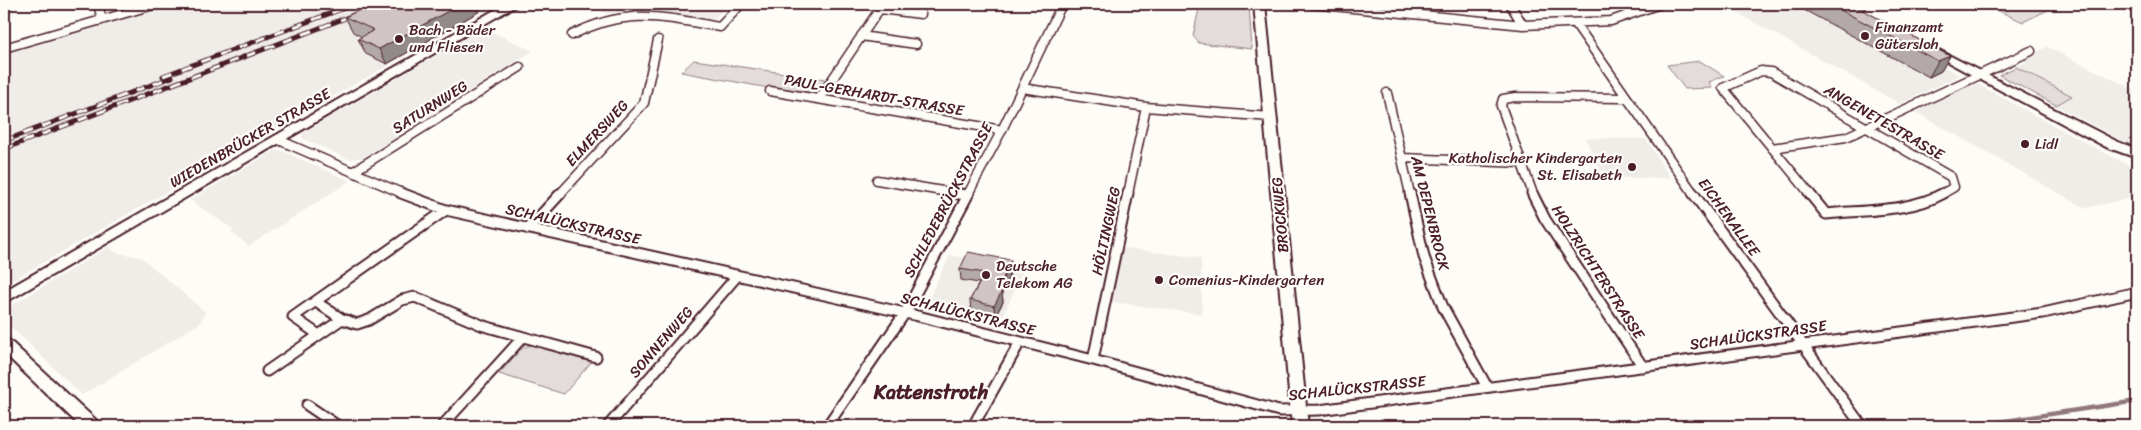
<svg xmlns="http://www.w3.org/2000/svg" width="2141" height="430" font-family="Sriracha,sans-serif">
<rect width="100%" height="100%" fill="#fdfcf7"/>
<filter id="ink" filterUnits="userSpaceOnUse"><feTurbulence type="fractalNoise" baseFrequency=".02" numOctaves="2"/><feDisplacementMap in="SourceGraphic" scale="10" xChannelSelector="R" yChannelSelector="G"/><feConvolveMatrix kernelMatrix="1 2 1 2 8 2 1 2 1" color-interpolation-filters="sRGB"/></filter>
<g filter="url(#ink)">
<path fill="#f0ece8" d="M175,4H495L4,285V52Z
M591,4H728L715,18L705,20L648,10L606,14Z
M1722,4H1824L1960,75L1900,104Z
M484,28L533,51L362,158L348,159L302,138L303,133Z
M2047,47L2137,91V148L1998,75L2024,63L2028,56Z
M1975,83L2137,170V197L2085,208L1914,111Z
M1585,138L1646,139L1670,178H1605Z
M280,150L350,181L249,246L231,232L234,230L190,200L274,151Z
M109,247L117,253L141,257L205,312L200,323L82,395L4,320V310Z
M1123,248L1201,258L1202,314L1112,302Z
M950,255L1023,270L998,328L934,310L927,302Z"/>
<path fill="#e3dcda" stroke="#967e82" d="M1200,4L1249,5L1252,49L1199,43L1193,36Z
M1984,4H2038L2050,9L2023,22Z
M694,60L825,79L827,82L819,94L771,86L769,88L681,72Z
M1700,61L1724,76L1709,82L1712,88L1685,89L1667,65Z
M2016,67L2072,96L2056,105L1999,75Z
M534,343L593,360L564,394L499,374L521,349Z"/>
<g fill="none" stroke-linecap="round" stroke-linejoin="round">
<path stroke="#91777b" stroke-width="4.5" d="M1972,426L2137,401"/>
<g stroke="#4a1f2b" stroke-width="11">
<path id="street-far1" d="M98,4L102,20
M1312,4L1523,25L1611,21L1660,4
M1510,4L1523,25
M880,9L921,14
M1849,9L1863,4
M1575,23L1694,194
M572,35C626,7 663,17 720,27L741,4
M861,36L916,44
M4,48L157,4
M1022,88L1146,107L1270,117
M770,91L1002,130
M1387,93L1410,194
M819,99L883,4
M279,140L404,194
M1772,148L1846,137L2031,51
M1402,158L1522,163
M354,171L520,67
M877,180L960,194
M560,194L644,103L658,40
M968,194L1002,130L1062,4
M1128,194L1146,107
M1533,194L1501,106L1503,99L1515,97L1626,98
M1810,194L1723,88L1761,71L1771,72L1951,177L1954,187L1942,194"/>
</g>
<g stroke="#4a1f2b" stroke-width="13">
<path id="street" d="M401,193L446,210L914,315L1093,360L1279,411L1319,410L2043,313L2137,292
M953,193L966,195
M1410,193L1424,257L1443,307L1487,387
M1532,193L1545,219L1643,367
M1693,193L1862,426
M1809,193L1826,214C1864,210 1910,212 1944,193
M528,229L561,193
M316,302L342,319L357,324L369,320L402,300L415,297L484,326L596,357
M319,335L293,317L446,210
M1093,360L1128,193
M267,371L342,319
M307,405L338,426
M442,426L522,338
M608,426L737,276
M827,426L905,313L969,193
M973,426L1020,342"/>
</g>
<g stroke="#4a1f2b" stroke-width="4">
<path id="secondary" d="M505,4H519L4,303V291Z
M1254,4H1265L1308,426H1292Z
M1933,47L2116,141L2137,149V158L2106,147L1929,52L1927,50Z
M4,338L9,340L97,421L99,426H80L4,353Z"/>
</g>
<use href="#street-far1" stroke="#fdfcf7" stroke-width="8"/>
<use href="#street" stroke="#fdfcf7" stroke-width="9"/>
<use href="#secondary" fill="#fdfcf7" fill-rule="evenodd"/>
<g stroke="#4a1f2b" stroke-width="5">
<path id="rail" d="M163,76L355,4
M4,141L172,77
M4,149L382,4"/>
</g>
<use href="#rail" stroke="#fdfcf7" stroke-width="3" stroke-dasharray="10" stroke-linecap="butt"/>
</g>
<path fill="#b3a9a9" stroke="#4a1f2b" d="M372,4H477L480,11L387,64L366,54L358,39L362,37L353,32L345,17Z
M1793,4H1851L1950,56L1941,71L1929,77Z
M960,269L1011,271L1002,292L1003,302L995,317L971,311L970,300L979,283L961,280Z"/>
<path fill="#928a89" stroke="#4a1f2b" d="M461,4H477L480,11L387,64L379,49Z
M1950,56L1941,71L1929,77L1938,61Z
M1011,260V271L1002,292L1003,302L995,317L994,306L998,290Z"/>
<path fill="#d0c5c4" stroke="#4a1f2b" d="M372,4H461L379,49L358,39L374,30L345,17Z
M1829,4H1851L1950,56L1938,61Z
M968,252L1011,260L998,290L1002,291L994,306L970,300L985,273L960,269Z"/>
</g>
<g fill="#4a1f2b" stroke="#fdfcf7" stroke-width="2">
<circle cx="1865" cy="36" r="5"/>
<circle cx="399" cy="39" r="5"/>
<circle cx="2025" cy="144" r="5"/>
<circle cx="1632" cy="167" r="5"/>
<circle cx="986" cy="275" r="5"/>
<circle cx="1159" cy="280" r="5"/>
</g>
<g text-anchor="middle" stroke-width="4.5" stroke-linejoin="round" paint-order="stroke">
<g font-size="15" fill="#4a1f2b" stroke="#fdfcf7" text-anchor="start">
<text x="1875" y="32">Finanzamt<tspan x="1875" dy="17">Gütersloh</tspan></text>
<text x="409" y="35">Bach - Bäder<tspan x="409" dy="17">und Fliesen</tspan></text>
<text x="2035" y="149">Lidl</text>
<text x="1622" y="163" text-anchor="end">Katholischer Kindergarten<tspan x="1622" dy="17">St. Elisabeth</tspan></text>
<text x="996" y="271">Deutsche<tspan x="996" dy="17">Telekom AG</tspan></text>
<text x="1169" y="285">Comenius-Kindergarten</text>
</g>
<g font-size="15" fill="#4a1f2b" stroke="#fdfcf7">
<text transform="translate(874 95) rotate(10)" y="5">PAUL-GERHARDT-STRASSE</text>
<text transform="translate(430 107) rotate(-32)" y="5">SATURNWEG</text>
<text transform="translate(1884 122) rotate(30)" y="5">ANGENETESTRASSE</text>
<text transform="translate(597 133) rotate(-47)" y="5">ELMERSWEG</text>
<text transform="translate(250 138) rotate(-30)" y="5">WIEDENBRÜCKER STRASSE</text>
<text transform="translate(948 200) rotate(-62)" y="5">SCHLEDEBRÜCKSTRASSE</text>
<text transform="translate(1430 213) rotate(76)" y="5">AM DEPENBROCK</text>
<text transform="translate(1280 215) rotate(-95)" y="5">BROCKWEG</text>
<text transform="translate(1729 217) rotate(54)" y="5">EICHENALLEE</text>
<text transform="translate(573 224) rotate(13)" y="5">SCHALÜCKSTRASSE</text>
<text transform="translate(1106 231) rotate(-78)" y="5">HÖLTINGWEG</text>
<text transform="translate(1598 272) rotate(57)" y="5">HOLZRICHTERSTRASSE</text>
<text transform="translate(968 314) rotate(14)" y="5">SCHALÜCKSTRASSE</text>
<text transform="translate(1758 335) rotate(-8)" y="5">SCHALÜCKSTRASSE</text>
<text transform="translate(661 342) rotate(-49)" y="5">SONNENWEG</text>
<text transform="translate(1357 388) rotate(-6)" y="5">SCHALÜCKSTRASSE</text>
</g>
<g font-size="20" font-weight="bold" fill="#4a1f2b" stroke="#fdfcf7">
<text x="931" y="399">Kattenstroth</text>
</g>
</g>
<rect width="2141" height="430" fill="none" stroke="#fdfcf7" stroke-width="20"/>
<rect x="10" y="10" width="2121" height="410" fill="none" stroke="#4a1f2b" stroke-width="2" filter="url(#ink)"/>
</svg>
